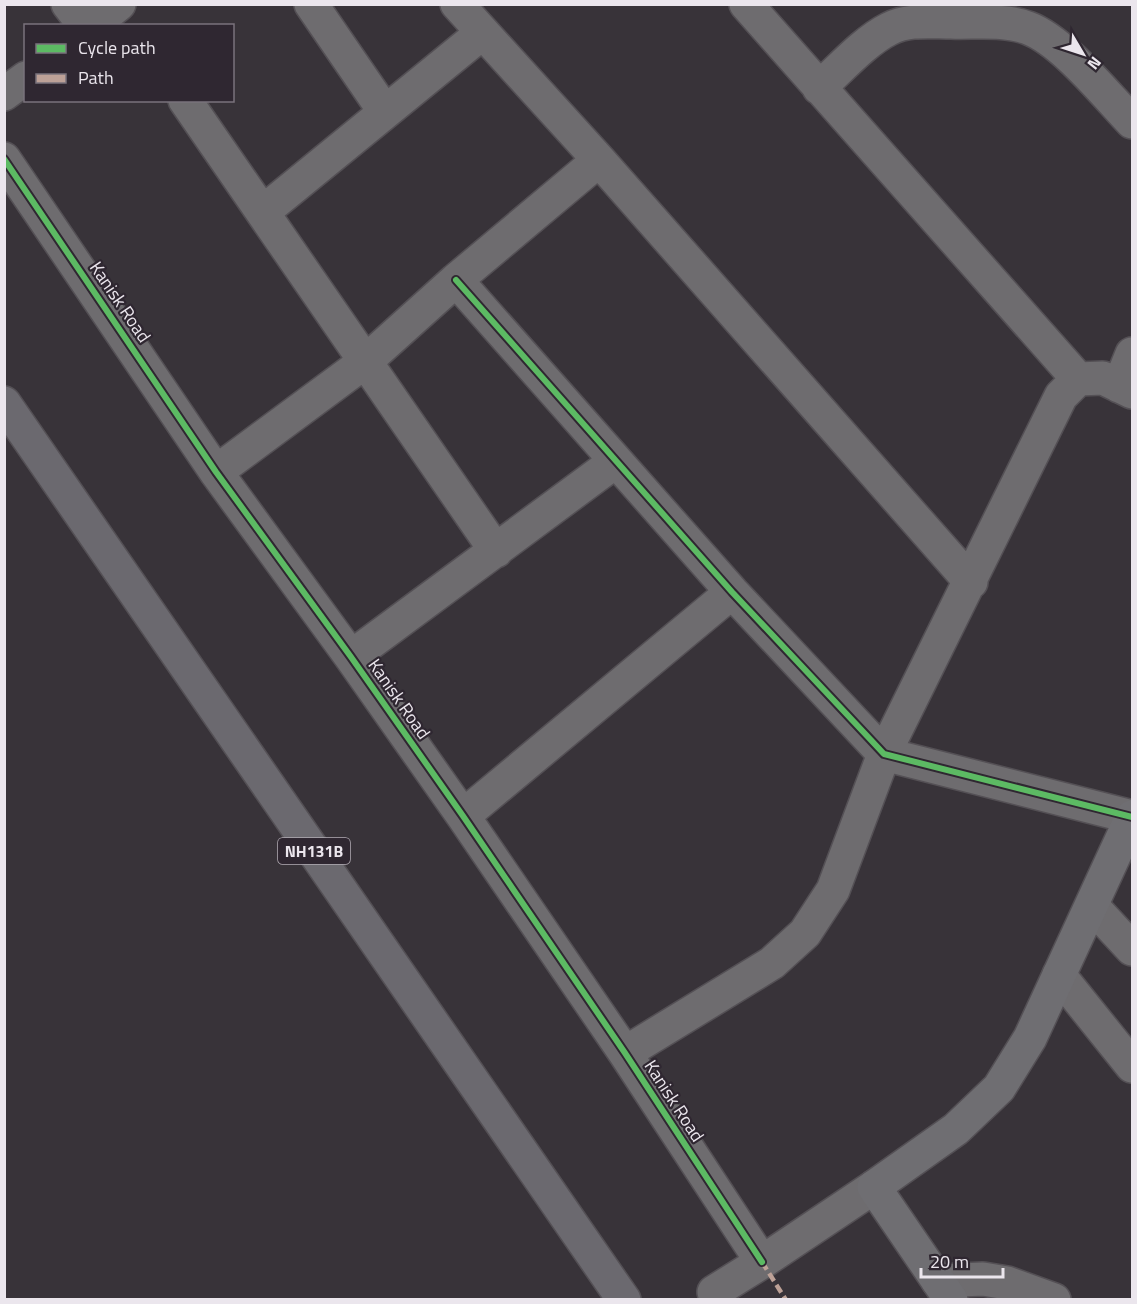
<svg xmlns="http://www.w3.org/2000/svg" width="1137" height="1304" font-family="'Titillium Web',sans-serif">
<rect width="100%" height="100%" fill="#383339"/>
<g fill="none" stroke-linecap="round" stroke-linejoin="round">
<g stroke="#545055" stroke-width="36">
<path id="street" d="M68,4L85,26
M311,4L385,112
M457,4L599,160L971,582
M746,4L1078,379
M92,26L119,4
M819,88C840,69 865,41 889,29C908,19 930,22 951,22C975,23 1005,19 1028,28C1063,41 1106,95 1132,122
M4,94L26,78
M185,100L496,551
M4,159L216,472L351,657L463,816L625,1053L762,1262
M263,212L482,33
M456,280L732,592L884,754L1132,817
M1119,386L1132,354
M216,472L366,361L456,280L599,160
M351,657L616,461
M463,816L732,592
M1092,906L1132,949
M1059,975L1132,1066
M625,1053L772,963L805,933L833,890L884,754L1061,396L1078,379L1103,378L1132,392
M938,1281L983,1279L1007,1283L1054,1300
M714,1292L762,1262L874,1187"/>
</g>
<g stroke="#545055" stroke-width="36">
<path id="secondary" d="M951,1300L874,1187L956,1129L999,1088L1030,1038L1132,817"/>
</g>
<g stroke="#545055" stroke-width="36">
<path id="highway" d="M4,403L624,1300"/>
</g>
<use href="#street" stroke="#6e6c6f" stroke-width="33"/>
<use href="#secondary" stroke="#6f6e72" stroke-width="33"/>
<use href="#highway" stroke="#6b696f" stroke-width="33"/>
<path stroke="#bda197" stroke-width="4.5" stroke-dasharray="9 4.5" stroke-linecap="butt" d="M762,1262L786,1300"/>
<g stroke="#2f2731" stroke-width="10">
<path id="cycleway" d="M4,159L216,472L351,657L463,816L625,1053L762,1262
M456,280L732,592L884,754L1132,817"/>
</g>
<use href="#cycleway" stroke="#5cba63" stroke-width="6"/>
</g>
<g text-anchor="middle" stroke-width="4.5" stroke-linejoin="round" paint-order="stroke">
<rect fill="#2f2731" stroke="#b3adb5" stroke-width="1.5" x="278" y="838" width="72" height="26" rx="4.5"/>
<g font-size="16" font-weight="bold" fill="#ebe6ed">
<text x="314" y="857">NH131B</text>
</g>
<g font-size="18" fill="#ebe6ed" stroke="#2f2731">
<text transform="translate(120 302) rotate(56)" y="6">Kanisk Road</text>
<text transform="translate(399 699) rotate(55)" y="6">Kanisk Road</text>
<text transform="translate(674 1101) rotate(57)" y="6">Kanisk Road</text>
</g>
</g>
<rect width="1137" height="1304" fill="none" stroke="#ebe6ed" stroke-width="12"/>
<rect x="24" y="24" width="210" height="78" fill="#2f2731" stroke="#7a737c" stroke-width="1.5"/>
<rect x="36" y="44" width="30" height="9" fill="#5cba63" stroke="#7a737c" stroke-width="1.5"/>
<text x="78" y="54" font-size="18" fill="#ebe6ed">Cycle path</text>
<rect x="36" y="74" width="30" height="9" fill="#bda197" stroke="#7a737c" stroke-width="1.5"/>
<text x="78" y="84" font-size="18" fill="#ebe6ed">Path</text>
<g transform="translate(1083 54) rotate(129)" stroke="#2f2731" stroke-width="4.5" paint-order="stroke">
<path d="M0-4.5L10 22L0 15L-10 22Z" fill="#ebe6ed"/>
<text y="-9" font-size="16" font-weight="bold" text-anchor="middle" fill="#ebe6ed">N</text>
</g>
<path d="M921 1268v9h82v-9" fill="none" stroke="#ebe6ed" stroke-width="3"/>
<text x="930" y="1268" font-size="18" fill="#ebe6ed" stroke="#2f2731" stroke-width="4.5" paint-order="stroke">20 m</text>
</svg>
